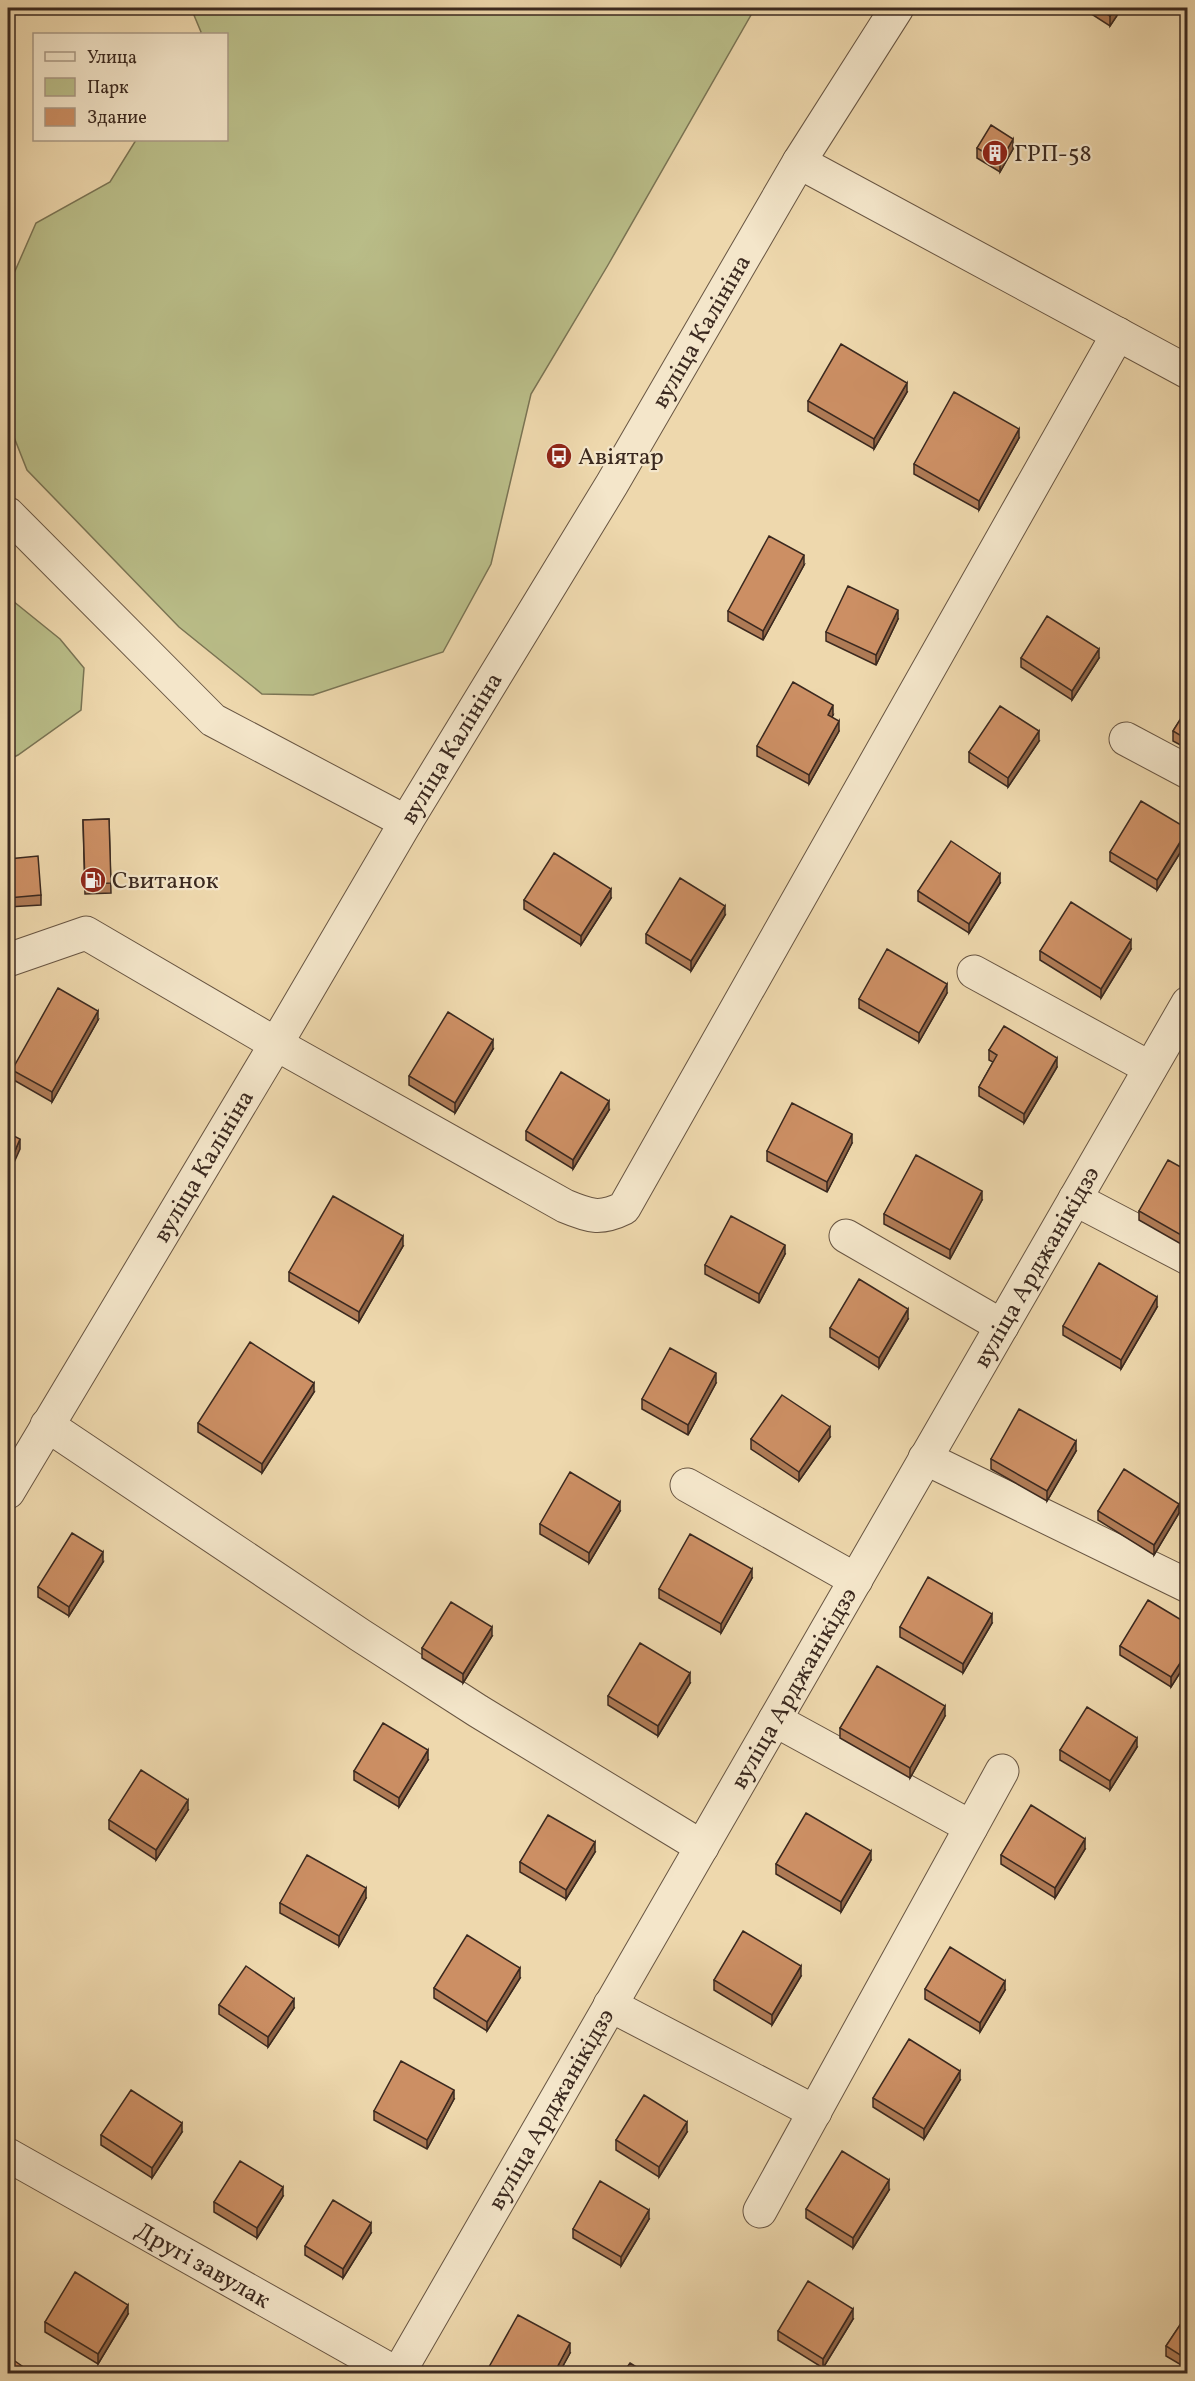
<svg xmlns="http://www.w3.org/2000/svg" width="1195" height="2381" font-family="Vollkorn,serif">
<rect width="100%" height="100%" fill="#eed8ad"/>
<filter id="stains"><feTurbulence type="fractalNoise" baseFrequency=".00333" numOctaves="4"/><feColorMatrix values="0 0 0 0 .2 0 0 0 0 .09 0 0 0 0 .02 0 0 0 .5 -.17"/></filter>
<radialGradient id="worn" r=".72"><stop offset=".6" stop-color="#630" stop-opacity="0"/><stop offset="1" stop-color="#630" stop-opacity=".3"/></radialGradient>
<path fill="#babe89" stroke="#7a7454" stroke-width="1.5" d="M191,8H755L608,265L531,394L491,564L443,652L313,695L262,694L179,627L27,470L8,422V287L36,223L110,182L136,140H226V34H200L201,32Z
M8,597L60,639L84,668L81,710L18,755L8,760Z"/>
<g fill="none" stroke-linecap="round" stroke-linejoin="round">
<g stroke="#685542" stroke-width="35">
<g id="minor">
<path d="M799,162L1188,372"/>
<path d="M8,514L213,720L406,822"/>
<path d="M1126,739L1188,772"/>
<path d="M8,960L86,933L276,1044L565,1206C589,1216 600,1220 624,1208L1118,334"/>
<path d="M974,972L1150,1068"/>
<path d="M1075,1199L1188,1258"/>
<path d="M846,1236L1002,1326"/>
<path d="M47,1425L360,1635L478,1711L702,1847"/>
<path d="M925,1458L1188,1586"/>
<path d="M687,1485L856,1580"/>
<path id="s1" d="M8,1492L276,1044L406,822L612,484L799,162L897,8"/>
<path d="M775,1720L971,1827"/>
<path d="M610,2005L815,2112"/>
<path id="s2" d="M8,2155L397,2374"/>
<path d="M760,2211L1002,1771"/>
<path id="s3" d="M398,2374L1188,1003"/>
</g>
</g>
<use href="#minor" stroke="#f4e6ca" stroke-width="33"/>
</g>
<path fill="#af7b56" stroke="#3b291f" stroke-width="1.5" d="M1082,8H1122L1110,26Z
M977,148L1013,149L1000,172L977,158Z
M907,392L874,449L808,411V401Z
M1019,438L979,510L914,474V464Z
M804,565L763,640L728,621V611Z
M898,619L876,665L826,641V632Z
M1021,658H1099L1072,700L1021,667Z
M1188,707V749L1173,741V731Z
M833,715L832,717L839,731L809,784L757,756V746Z
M1039,741L1008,787L969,762V752Z
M109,819L111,893L85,894L83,820Z
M1188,829V840L1157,890L1110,861V852Z
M8,859L41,895V905L8,907Z
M1000,883L969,933L918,901V891Z
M611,898L581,945L524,909V900Z
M725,915L691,971L646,943V934Z
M1131,949L1101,998L1040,960V951Z
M947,993L919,1042L859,1008V999Z
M98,1020L52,1102L12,1079V1070Z
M493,1049L455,1113L409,1085V1076Z
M989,1050L1057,1067L1024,1123L979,1096V1087L993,1062L989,1060Z
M609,1110L573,1169L526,1140V1131Z
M852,1143L827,1192L767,1161V1151Z
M1188,1171V1248L1139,1220V1211Z
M982,1200L950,1259L884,1224V1214Z
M403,1246L359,1322L289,1281V1272Z
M785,1254L759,1303L705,1274V1265Z
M1157,1307L1121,1369L1063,1335V1326Z
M908,1319L879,1368L830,1337V1328Z
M716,1383L688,1435L642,1409V1399Z
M314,1392L262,1473L198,1432V1423Z
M830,1437L799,1481L751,1449V1439Z
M1076,1451L1047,1501L991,1469V1459Z
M620,1511L589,1563L540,1534V1524Z
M1098,1511L1179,1513L1154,1555L1098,1520Z
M103,1562L69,1616L38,1597V1587Z
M752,1578L721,1633L659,1598V1589Z
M992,1623L963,1673L900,1637V1627Z
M1188,1624V1660L1171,1687L1120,1655V1646Z
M492,1636L463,1683L422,1658V1648Z
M690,1683L658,1736L608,1705V1696Z
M945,1716L910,1778L840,1738V1728Z
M1137,1747L1110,1790L1060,1760V1750Z
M428,1760L399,1807L354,1780V1771Z
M188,1810L156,1860L109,1829V1820Z
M1085,1849L1055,1898L1001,1864V1855Z
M595,1852L566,1899L520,1872V1862Z
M871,1860L841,1912L776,1874V1864Z
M366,1898L339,1946L280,1913V1903Z
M801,1976L772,2025L714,1990V1980Z
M520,1978L487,2031L434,1998V1988Z
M925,1989L1005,1990L980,2032L925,1999Z
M219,2005L294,2008L268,2047L219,2014Z
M960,2080L924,2139L873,2107V2098Z
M454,2099L427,2149L374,2120V2111Z
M182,2132L152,2178L101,2145V2135Z
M687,2132L659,2177L616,2150V2140Z
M889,2190L853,2248L806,2218V2209Z
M283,2196L257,2238L214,2212V2202Z
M649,2219L621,2266L573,2238V2229Z
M371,2233L343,2278L305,2255V2246Z
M1188,2313V2369L1166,2356V2346Z
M128,2314L98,2364L45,2332V2322Z
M853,2319L823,2368L778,2340V2331Z
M570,2353L559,2373H489V2367Z"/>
<path fill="#8f6446" stroke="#3b291f" stroke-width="1.5" d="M1116,8H1122L1110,26V16Z
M1013,139V149L1000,172V162Z
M907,383V392L874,449V439Z
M1019,429V438L979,510V501Z
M804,555V565L763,640V631Z
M898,610V619L876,665V655Z
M1099,649V658L1072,700V691Z
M833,705V715L828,725V715Z
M839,721V731L809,784V775Z
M1039,731V741L1008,787V778Z
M1188,830V840L1157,890V880Z
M1000,874V883L969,933V924Z
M611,889V898L581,945V936Z
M725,906V915L691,971V961Z
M1131,940V949L1101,998V989Z
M947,984V993L919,1042V1033Z
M98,1011V1020L52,1102V1092Z
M493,1040V1049L455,1113V1103Z
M1057,1058V1067L1024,1123V1114Z
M609,1101V1110L573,1169V1160Z
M852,1134V1143L827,1192V1182Z
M20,1139V1149L8,1176V1167Z
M982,1191V1200L950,1259V1250Z
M403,1236V1246L359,1322V1312Z
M785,1245V1254L759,1303V1294Z
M1157,1297V1307L1121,1369V1360Z
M908,1309V1319L879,1368V1358Z
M716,1373V1383L688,1435V1425Z
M314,1383V1392L262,1473V1464Z
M830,1427V1437L799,1481V1472Z
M1076,1441V1451L1047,1501V1491Z
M620,1502V1511L589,1563V1553Z
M1179,1504V1513L1154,1555V1545Z
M103,1552V1562L69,1616V1607Z
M752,1569V1578L721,1633V1624Z
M992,1614V1623L963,1673V1664Z
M492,1627V1636L463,1683V1674Z
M1188,1651V1660L1171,1687V1677Z
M690,1673V1683L658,1736V1726Z
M945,1706V1716L910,1778V1768Z
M1137,1738V1747L1110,1790V1781Z
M428,1750V1760L399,1807V1798Z
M188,1800V1810L156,1860V1850Z
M1085,1839V1849L1055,1898V1888Z
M595,1842V1852L566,1899V1890Z
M871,1851V1860L841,1912V1902Z
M366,1888V1898L339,1946V1936Z
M801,1966V1976L772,2025V2015Z
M520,1968V1978L487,2031V2022Z
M1005,1981V1990L980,2032V2023Z
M294,1999V2008L268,2047V2037Z
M960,2071V2080L924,2139V2129Z
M454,2090V2099L427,2149V2140Z
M687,2122V2132L659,2177V2167Z
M182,2123V2132L152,2178V2168Z
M889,2180V2190L853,2248V2238Z
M283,2187V2196L257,2238V2228Z
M649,2210V2219L621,2266V2257Z
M371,2223V2233L343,2278V2269Z
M128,2305V2314L98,2364V2354Z
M853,2309V2319L823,2368V2359Z
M570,2343V2353L559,2373H554Z"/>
<path fill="#cc8f64" stroke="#3b291f" stroke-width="1.5" d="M1096,8H1116L1110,16Z
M991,125L1013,139L1000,162L977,148Z
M841,344L907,383L874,439L808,401Z
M954,392L1019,429L979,501L914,464Z
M769,536L804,555L763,631L728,611Z
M848,586L898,610L876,655L826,632Z
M1047,616L1099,649L1072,691L1021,658Z
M793,682L833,705L828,715L839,721L809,775L757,746Z
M1000,706L1039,731L1008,778L969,752Z
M1188,707V740L1173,731Z
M1141,801L1188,829L1157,880L1110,852Z
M109,819L111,883L85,884L83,820Z
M951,841L1000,874L969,924L918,891Z
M554,853L611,889L581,936L524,900Z
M38,856L41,895L8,898V859Z
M680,878L725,906L691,961L646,934Z
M1071,902L1131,940L1101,989L1040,951Z
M887,949L947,984L919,1033L859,999Z
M58,988L98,1011L52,1092L12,1070Z
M448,1012L493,1040L455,1103L409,1076Z
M1004,1026L1057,1058L1024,1114L979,1087L997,1055L989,1050Z
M561,1072L609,1101L573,1160L526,1131Z
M792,1103L852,1134L827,1182L767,1151Z
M8,1133L20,1139L8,1167Z
M916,1155L982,1191L950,1250L884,1214Z
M1168,1160L1188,1171V1239L1139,1211Z
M333,1196L403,1236L359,1312L289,1272Z
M731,1216L785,1245L759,1294L705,1265Z
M1099,1263L1157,1297L1121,1360L1063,1326Z
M859,1279L908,1309L879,1358L830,1328Z
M250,1342L314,1383L262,1464L198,1423Z
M670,1348L716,1373L688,1425L642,1399Z
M782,1395L830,1427L799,1472L751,1439Z
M1019,1409L1076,1441L1047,1491L991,1459Z
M1124,1469L1179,1504L1154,1545L1098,1511Z
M570,1472L620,1502L589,1553L540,1524Z
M72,1533L103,1552L69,1607L38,1587Z
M690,1534L752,1569L721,1624L659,1589Z
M928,1577L992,1614L963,1664L900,1627Z
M1148,1600L1188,1624V1651L1171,1677L1120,1646Z
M451,1602L492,1627L463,1674L422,1648Z
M640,1643L690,1673L658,1726L608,1696Z
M877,1666L945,1706L910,1768L840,1728Z
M1087,1707L1137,1738L1110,1781L1060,1750Z
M383,1723L428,1750L399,1798L354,1771Z
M141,1770L188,1800L156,1850L109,1820Z
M1031,1805L1085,1839L1055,1888L1001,1855Z
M806,1813L871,1851L841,1902L776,1864Z
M548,1815L595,1842L566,1890L520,1862Z
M307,1855L366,1888L339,1936L280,1903Z
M743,1931L801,1966L772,2015L714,1980Z
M467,1935L520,1968L487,2022L434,1988Z
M950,1947L1005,1981L980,2023L925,1989Z
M246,1966L294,1999L268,2037L219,2005Z
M909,2039L960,2071L924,2129L873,2098Z
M401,2061L454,2090L427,2140L374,2111Z
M131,2090L182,2123L152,2168L101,2135Z
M644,2095L687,2122L659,2167L616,2140Z
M842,2151L889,2180L853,2238L806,2209Z
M240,2161L283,2187L257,2228L214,2202Z
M600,2181L649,2210L621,2257L573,2229Z
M333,2200L371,2223L343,2269L305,2246Z
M75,2272L128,2305L98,2354L45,2322Z
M808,2281L853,2309L823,2359L778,2331Z
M1188,2313V2360L1166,2346Z
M518,2315L570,2343L554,2373H501L489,2367Z
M12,2359L32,2373H8V2365Z
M630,2363L646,2373H623Z
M238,2370L244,2373H236Z"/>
<defs>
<g id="building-disc" transform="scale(1.35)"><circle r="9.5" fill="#8f2418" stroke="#f4e6ca"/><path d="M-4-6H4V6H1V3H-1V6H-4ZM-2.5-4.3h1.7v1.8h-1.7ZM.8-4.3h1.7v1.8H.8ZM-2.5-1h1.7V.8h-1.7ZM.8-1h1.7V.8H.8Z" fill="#fff"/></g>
<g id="bus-disc" transform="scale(1.35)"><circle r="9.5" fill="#8f2418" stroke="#f4e6ca"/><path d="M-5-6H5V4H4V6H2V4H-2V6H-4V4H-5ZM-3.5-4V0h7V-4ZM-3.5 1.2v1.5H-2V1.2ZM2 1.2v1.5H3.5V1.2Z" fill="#fff"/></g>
<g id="fuel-disc" transform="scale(1.35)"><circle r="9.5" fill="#8f2418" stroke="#f4e6ca"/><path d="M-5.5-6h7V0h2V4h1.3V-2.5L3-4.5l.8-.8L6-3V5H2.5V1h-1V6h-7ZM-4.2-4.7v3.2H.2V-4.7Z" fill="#fff"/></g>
</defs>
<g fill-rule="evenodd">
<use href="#building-disc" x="995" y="153"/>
<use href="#bus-disc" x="559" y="456"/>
<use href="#fuel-disc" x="93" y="880"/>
</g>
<g text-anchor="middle" stroke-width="4.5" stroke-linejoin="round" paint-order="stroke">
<g font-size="24" fill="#3b291f" stroke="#f4e6ca" text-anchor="start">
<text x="1014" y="161">ГРП-58</text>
<text x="578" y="464">Авіятар</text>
<text x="112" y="888">Свитанок</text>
</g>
<g font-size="24" fill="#3b291f" stroke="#f4e6ca">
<text dy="8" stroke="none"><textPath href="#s1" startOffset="1352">вуліца Калініна</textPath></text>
<text dy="8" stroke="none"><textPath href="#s1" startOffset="866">вуліца Калініна</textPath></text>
<text dy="8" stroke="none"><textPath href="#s1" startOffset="380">вуліца Калініна</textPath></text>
<text dy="8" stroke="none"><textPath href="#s3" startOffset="1278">вуліца Арджанікідзэ</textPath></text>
<text dy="8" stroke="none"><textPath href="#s3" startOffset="792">вуліца Арджанікідзэ</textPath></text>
<text dy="8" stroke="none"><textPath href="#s3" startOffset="306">вуліца Арджанікідзэ</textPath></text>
<text dy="8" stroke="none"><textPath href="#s2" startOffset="224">Другі завулак</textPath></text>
</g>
</g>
<rect width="1195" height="2381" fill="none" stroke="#eed8ad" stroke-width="30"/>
<rect x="9" y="9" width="1177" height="2363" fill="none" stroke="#3b291f" stroke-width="3"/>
<rect x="15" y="15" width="1165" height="2351" fill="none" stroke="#3b291f" stroke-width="1.5"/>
<rect x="33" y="33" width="195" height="108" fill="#f4e6ca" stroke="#aa9a86" stroke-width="1.5"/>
<rect x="45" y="52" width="30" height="9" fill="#f4e6ca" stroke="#aa9a86" stroke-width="1.5"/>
<text x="87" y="63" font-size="18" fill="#3b291f">Улица</text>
<rect x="45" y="78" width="30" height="18" fill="#babe89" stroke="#aa9a86" stroke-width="1.5"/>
<text x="87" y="93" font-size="18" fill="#3b291f">Парк</text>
<rect x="45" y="108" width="30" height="18" fill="#cc8f64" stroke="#aa9a86" stroke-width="1.5"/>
<text x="87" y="123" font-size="18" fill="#3b291f">Здание</text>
<rect width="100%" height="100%" filter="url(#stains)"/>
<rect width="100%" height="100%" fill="url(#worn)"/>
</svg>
